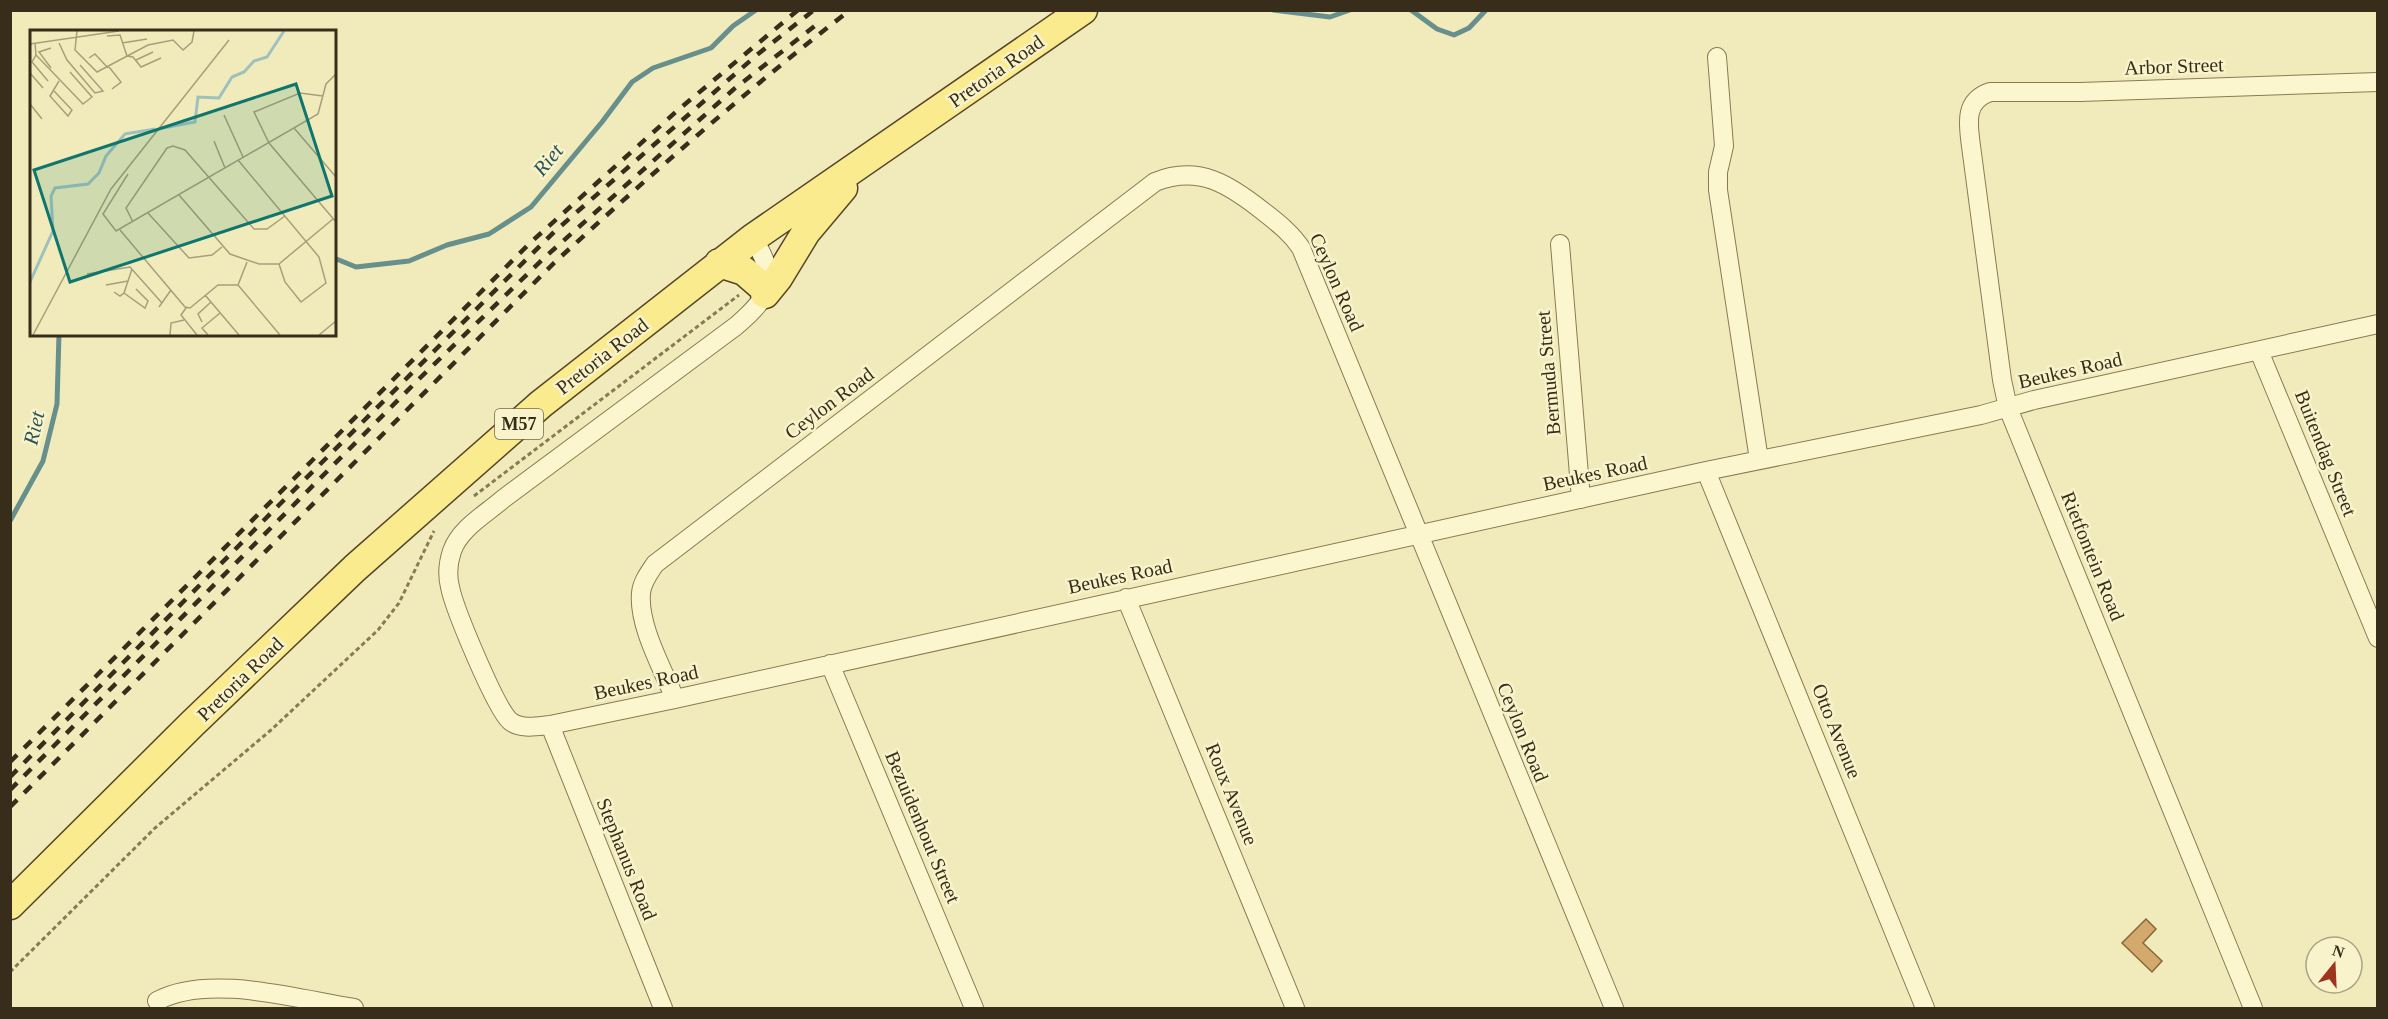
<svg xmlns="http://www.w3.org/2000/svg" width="2388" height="1019" font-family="Georgia,serif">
<rect width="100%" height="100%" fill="#f1ebbb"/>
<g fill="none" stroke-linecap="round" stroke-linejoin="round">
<path stroke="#678f8c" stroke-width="5" d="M1273,10L1330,17L1350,10
M1411,10L1437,29L1454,35L1469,28L1486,10
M334,258L356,267L409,261L447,245L489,234L531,207L602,122L632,82L653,68L711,48L733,26L756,10
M10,521L43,461L57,404L59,334"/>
</g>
<path fill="#d3a96d" stroke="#8a6738" stroke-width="1.5" d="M2146,919L2156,929L2143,943L2162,961L2152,972L2122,943Z"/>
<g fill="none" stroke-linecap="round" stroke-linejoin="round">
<g stroke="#897a54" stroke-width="20">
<path id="street" d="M1717,57L1724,146L1718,172V190L1759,460
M753,238C779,280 771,296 736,326L503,499C486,514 460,528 452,551C448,563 447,575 450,587C454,608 496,709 510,721C521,730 538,726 550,725L675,699L1706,471L1981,415L2034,400L2378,324
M1560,244L1581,499
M2259,351L2378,638
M1706,471L1925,1008
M1126,598L1295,1008
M830,664L974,1008
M675,699C663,669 638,626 641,593C642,582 649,573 655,564L1155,182C1199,164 1230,185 1264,212C1278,223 1291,233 1301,248L1614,1008
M550,725L663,1008
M157,1001C208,973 297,999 354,1008
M2253,1008L2008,408L2002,380L1971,146C1968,123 1964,101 1990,92H2080L2378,82"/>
</g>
<g stroke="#564629" stroke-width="31">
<path id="primary" d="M719,263L744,271L766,290
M765,294L778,278L806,232L843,188
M10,905L192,724L355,568L541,404L753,238L1083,10"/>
</g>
<path stroke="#897a54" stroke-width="3" stroke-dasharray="4.5 3" stroke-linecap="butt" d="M474,496L739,295
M10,972L155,828L271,730L378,630L399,603L434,531"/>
<use href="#street" stroke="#fcf6ce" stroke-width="18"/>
<use href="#primary" stroke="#f9eb8e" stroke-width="28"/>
<path stroke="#372d1a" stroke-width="4.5" stroke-dasharray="10 10" stroke-linecap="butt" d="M10,762L530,243L678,110L798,10
M10,777L279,505L554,232L758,54L814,10
M10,790L420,378L544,258L734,89L816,25
M10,807L554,263C650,175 747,90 850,10"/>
</g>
<g text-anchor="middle" stroke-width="5" stroke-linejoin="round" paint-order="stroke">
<rect fill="#f8f3cb" stroke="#71684f" stroke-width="1.5" x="495" y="409" width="48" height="30" rx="4.5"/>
<g font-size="18" font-weight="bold" fill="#372d1a">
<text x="519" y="430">M57</text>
</g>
<g font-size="20" fill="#372d1a" stroke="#f8f3cb">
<text transform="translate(2174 66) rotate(-2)" y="7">Arbor Street</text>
<text transform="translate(996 71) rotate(-35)" y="7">Pretoria Road</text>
<text transform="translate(1337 282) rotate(66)" y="7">Ceylon Road</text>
<text transform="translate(602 356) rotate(-38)" y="7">Pretoria Road</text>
<text transform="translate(2070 370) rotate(-13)" y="7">Beukes Road</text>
<text transform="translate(1548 373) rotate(-95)" y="7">Bermuda Street</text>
<text transform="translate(829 403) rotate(-37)" y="7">Ceylon Road</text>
<text transform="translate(2326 453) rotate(68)" y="7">Buitendag Street</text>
<text transform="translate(1595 473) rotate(-12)" y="7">Beukes Road</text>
<text transform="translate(2093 556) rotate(68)" y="7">Rietfontein Road</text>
<text transform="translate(1120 576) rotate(-12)" y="7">Beukes Road</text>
<text transform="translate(240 679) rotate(-44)" y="7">Pretoria Road</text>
<text transform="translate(646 682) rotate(-12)" y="7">Beukes Road</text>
<text transform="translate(1837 731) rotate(68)" y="7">Otto Avenue</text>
<text transform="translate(1523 732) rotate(68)" y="7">Ceylon Road</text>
<text transform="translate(1232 794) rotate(68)" y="7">Roux Avenue</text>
<text transform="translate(923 827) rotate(67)" y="7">Bezuidenhout Street</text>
<text transform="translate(627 859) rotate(68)" y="7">Stephanus Road</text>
</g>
<g font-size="21" font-style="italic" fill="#285358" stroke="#f8f3cb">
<text transform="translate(548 160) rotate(-51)" y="7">Riet</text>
<text transform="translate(34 428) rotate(-77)" y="7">Riet</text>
</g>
</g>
<g transform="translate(30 30)">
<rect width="306" height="306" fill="#f1ebbb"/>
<path fill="none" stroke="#9fc1bd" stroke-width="3" d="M133,98L165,92L168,67L189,68L202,47L214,42L224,31L237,27L254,1M0,252L23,201L21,166L25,158L58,154L69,143L76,126L95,104L125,99"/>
<path fill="none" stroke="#a79f7b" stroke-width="1.5" d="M47,1L45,20L67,42L118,15L143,10L153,20L162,12L164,1M77,6L90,5L97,26L103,27L111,37L131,28M5,13L6,25L53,74L62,67L40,42M29,13L37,30L65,63L73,61L50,35M92,13L117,9M0,14L89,1M21,18L9,22L21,38M6,25L2,32L18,51M59,28L65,24L78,38M106,30L123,22M79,37L91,52L82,59M0,43L13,58M24,61L42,80L38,86L20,66L29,51M293,66L270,63L224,82L239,113L306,192M0,74L12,89M194,85L213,127M264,98L306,147M184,111L195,138M208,130L289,227L296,253L271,272L255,252L249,234M98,144L73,184L86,201L288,84L296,54L306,44M149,165L200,224L229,234H249L303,189M118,183L159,228L182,225L192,217M103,192L96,178L137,118L143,116L155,120L224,199H237L255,186M90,200L155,277L160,278L188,255H208L250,305M57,244L100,237L132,273M76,255L98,251M208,255L217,232M84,262L90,266L94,263L102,239M94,263L115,278L118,271L106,259M175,265L209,305M129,277L141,260M156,278L151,285L167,305M172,292L168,284L181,272M3,305L81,159L199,10M140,305L141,293L154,290M178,305L172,298L190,283M289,305L306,291"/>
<path fill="#0f766e" fill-opacity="0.15" stroke="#0f766e" stroke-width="3" d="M266,54L302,166L40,252L4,140Z"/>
<rect width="306" height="306" fill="none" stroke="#372d1a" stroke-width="3"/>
</g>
<rect width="2388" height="1019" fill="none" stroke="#372d1a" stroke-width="24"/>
<g transform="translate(2334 965) rotate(18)"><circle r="28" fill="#f8f3cb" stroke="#aba484" stroke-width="1.5"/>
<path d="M0-4.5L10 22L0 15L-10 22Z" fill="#9d341f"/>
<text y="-9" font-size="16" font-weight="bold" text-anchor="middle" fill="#372d1a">N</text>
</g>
</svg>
